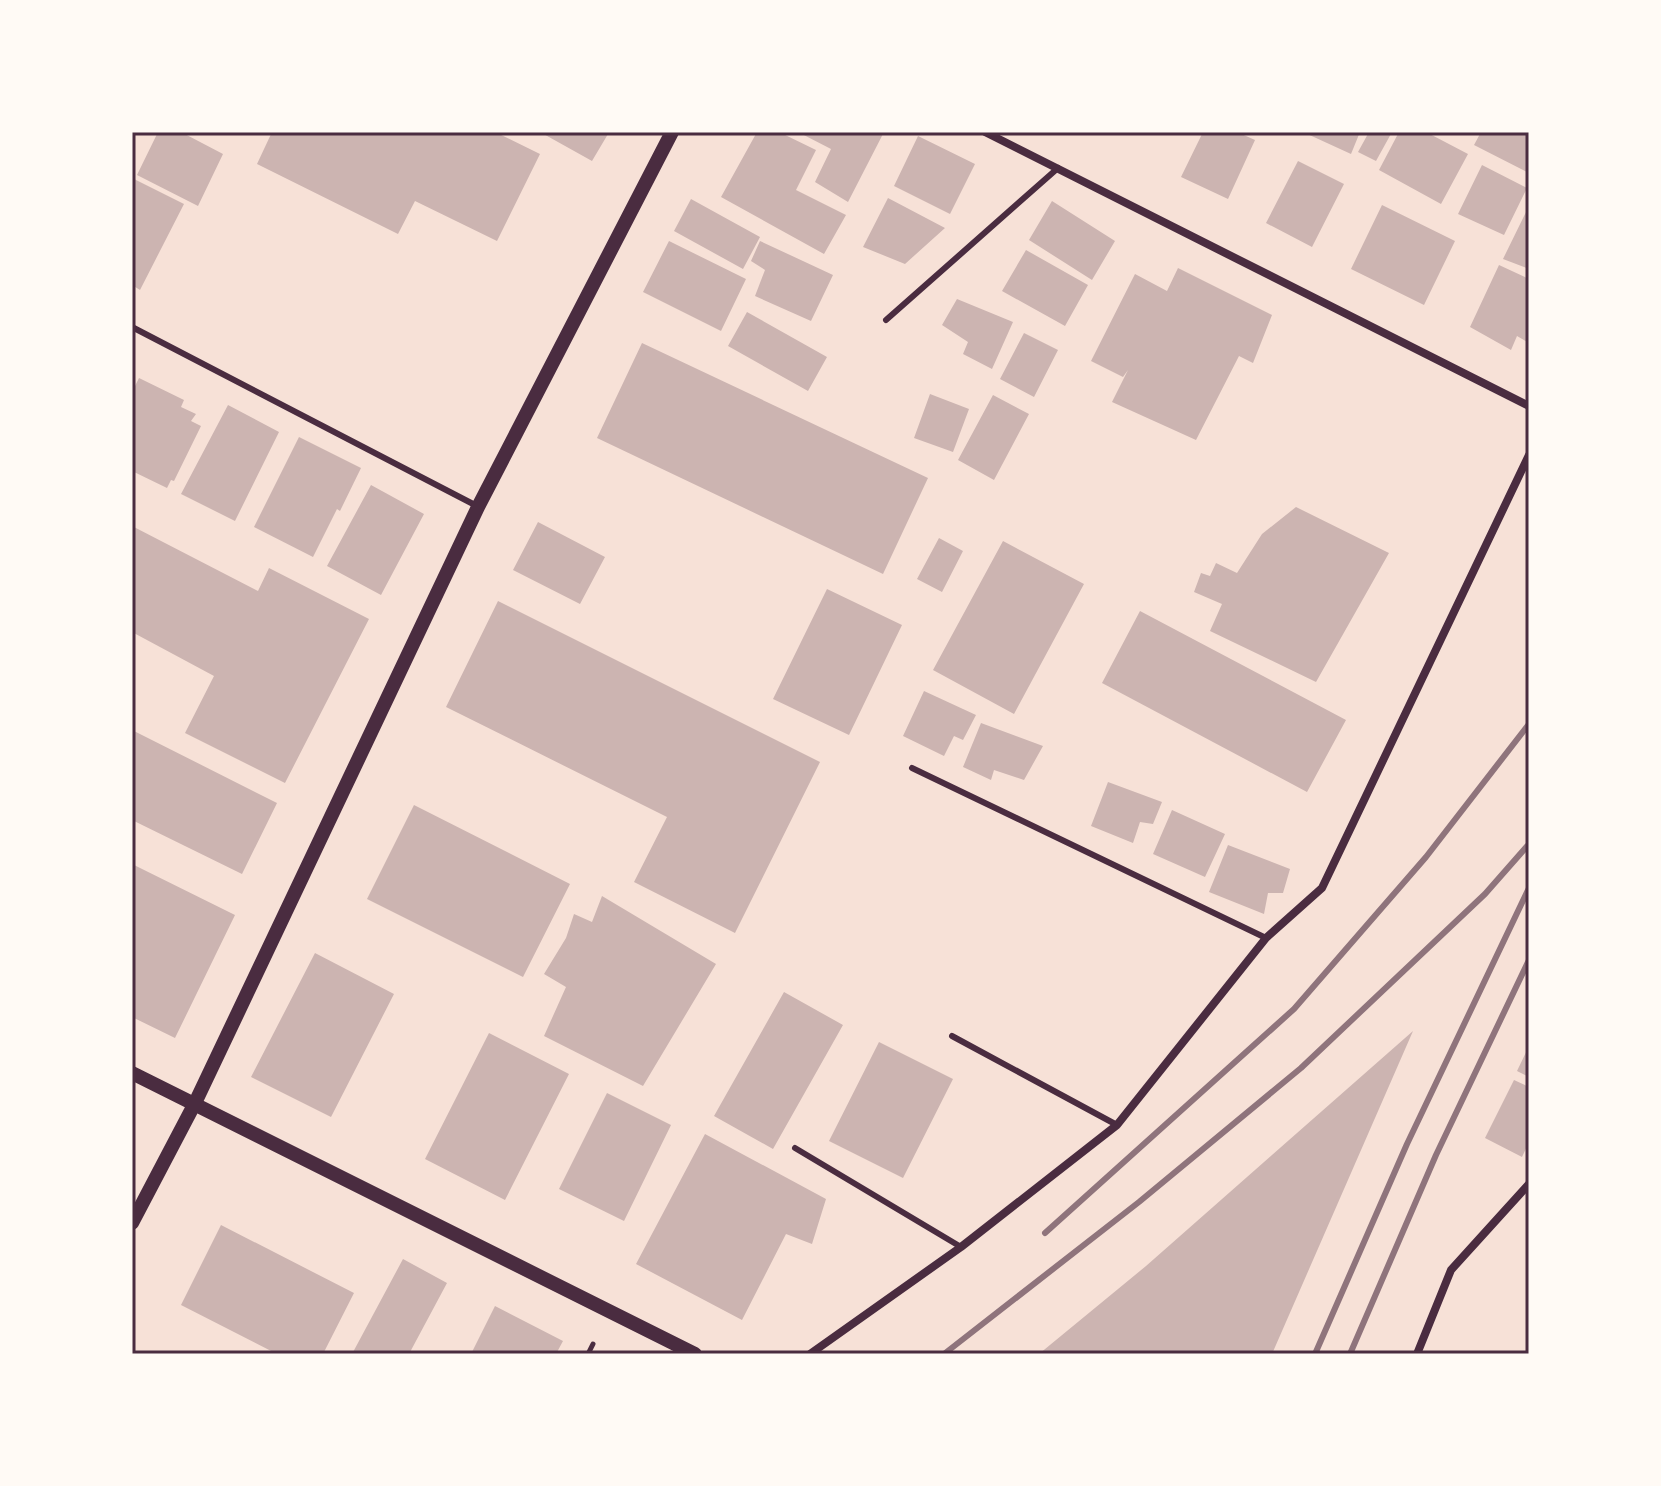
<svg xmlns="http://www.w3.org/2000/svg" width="1661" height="1486" font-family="Raleway,sans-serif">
<rect width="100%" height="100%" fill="#f7e1d7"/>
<path fill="#ccb4b1" d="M158,132H181L223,154L198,206L137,175Z
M272,132H495L540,154L497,241L415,201L398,234L257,164Z
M540,132H605L608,134L592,161Z
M757,132H779L816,150L796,190L846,215L824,254L721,197Z
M798,132H884L848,202L815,182L831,149Z
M1203,132H1237L1255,140L1228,199L1181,177Z
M1303,132H1360L1351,154Z
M1369,132H1392L1376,161L1358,152Z
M1399,132H1426L1468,154L1441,204L1379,170Z
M1481,132H1529V173L1474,145Z
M918,136L975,164L950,214L894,186Z
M1298,161L1344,184L1312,247L1266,223Z
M1482,165L1527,188L1504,235L1458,214Z
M132,178L184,204L140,290L132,285Z
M888,198L945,228L905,264L863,247Z
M691,199L760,237L743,269L674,231Z
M1052,201L1115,241L1092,280L1029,240Z
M1382,205L1455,241L1424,305L1351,269Z
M1529,206V269L1503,259Z
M669,241L746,279L721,331L643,292Z
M760,241L833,275L811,321L755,296L765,270L751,261Z
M1026,250L1088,285L1065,326L1002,291Z
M1499,265L1529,279V343L1517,336L1511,350L1470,327Z
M1178,268L1272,315L1253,363L1239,356L1196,440L1112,402L1128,370L1123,377L1091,361L1135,274L1167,291Z
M957,299L1013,322L992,369L963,354L968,342L942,325Z
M747,312L827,357L808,391L728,346Z
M1024,333L1058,350L1034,397L1000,379Z
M642,343L928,478L883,574L597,438Z
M139,378L184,400L181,407L196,414L191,421L201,426L174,481L171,480L167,488L132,471V392Z
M930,394L969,409L953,452L914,438Z
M993,395L1029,414L994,480L958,460Z
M228,405L279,432L235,521L181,494Z
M299,437L361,468L340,511L337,509L313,557L254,527Z
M371,485L424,514L381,595L327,566Z
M1296,507L1389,553L1316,682L1210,631L1222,604L1194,592L1201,573L1210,576L1216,563L1237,573L1262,534Z
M538,522L605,557L580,604L513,570Z
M132,526L258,591L269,568L369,619L285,783L185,733L214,676L132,632Z
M939,538L963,551L942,592L917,579Z
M1003,541L1084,584L1014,714L933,670Z
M827,589L902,625L849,735L773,699Z
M498,601L820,762L735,933L634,882L667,817L446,707Z
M1140,611L1346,720L1307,792L1102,683Z
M924,691L976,715L963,740L954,736L944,756L903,736Z
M981,723L1043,746L1024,780L994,770L991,780L963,767Z
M132,730L277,803L242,874L132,820Z
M1108,782L1162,802L1153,824L1140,822L1133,843L1091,826Z
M414,805L570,884L523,977L367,899Z
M1172,810L1225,834L1205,877L1153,854Z
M1228,845L1290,869L1283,893H1268L1264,914L1209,892Z
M132,864L235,915L175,1038L132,1017Z
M602,896L716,964L643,1086L544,1036L566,987L544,974L566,938L574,914L592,922Z
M315,953L394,994L331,1117L251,1077Z
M784,992L843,1025L773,1149L714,1116Z
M1413,1031L1272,1354H1039L1146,1266Z
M489,1033L569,1074L505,1200L425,1159Z
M879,1042L953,1079L903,1178L829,1141Z
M1529,1046V1077L1517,1071Z
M1514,1080L1529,1087V1142L1522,1157L1485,1138Z
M607,1093L671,1125L624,1221L559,1189Z
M705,1134L826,1199L812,1244L786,1234L742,1320L636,1264Z
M221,1225L354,1293L323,1354H277L181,1305Z
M403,1259L447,1283L409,1354H352Z
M495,1306L563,1341L556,1354H471Z"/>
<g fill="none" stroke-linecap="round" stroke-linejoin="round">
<path stroke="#4a2c40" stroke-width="5" d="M588,1354L593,1344"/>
<path stroke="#4a2c40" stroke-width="6" d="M886,320L1058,168
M132,327L477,506
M912,768L1266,938
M952,1036L1117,1125
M795,1148L961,1247"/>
<path stroke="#4a2c40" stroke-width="8" d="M985,132L1529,406
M810,1354L961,1247L1117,1125L1266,938L1322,888L1529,455
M1417,1354L1451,1270L1529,1184"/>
<path stroke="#4a2c40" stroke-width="14" d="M132,1073L695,1354
M132,1223L195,1103L478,507L672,132"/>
<path stroke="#8f747c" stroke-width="6" d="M1045,1233L1294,1009L1426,857L1529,724
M944,1354L1139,1202L1301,1068L1485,894L1529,844
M1315,1354L1407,1144L1529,888
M1350,1354L1436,1155L1529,960"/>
</g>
<rect width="1661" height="1486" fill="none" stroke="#fffaf5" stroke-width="268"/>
<rect x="134" y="134" width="1393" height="1218" fill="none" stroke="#4a2c40" stroke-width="3"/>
</svg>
